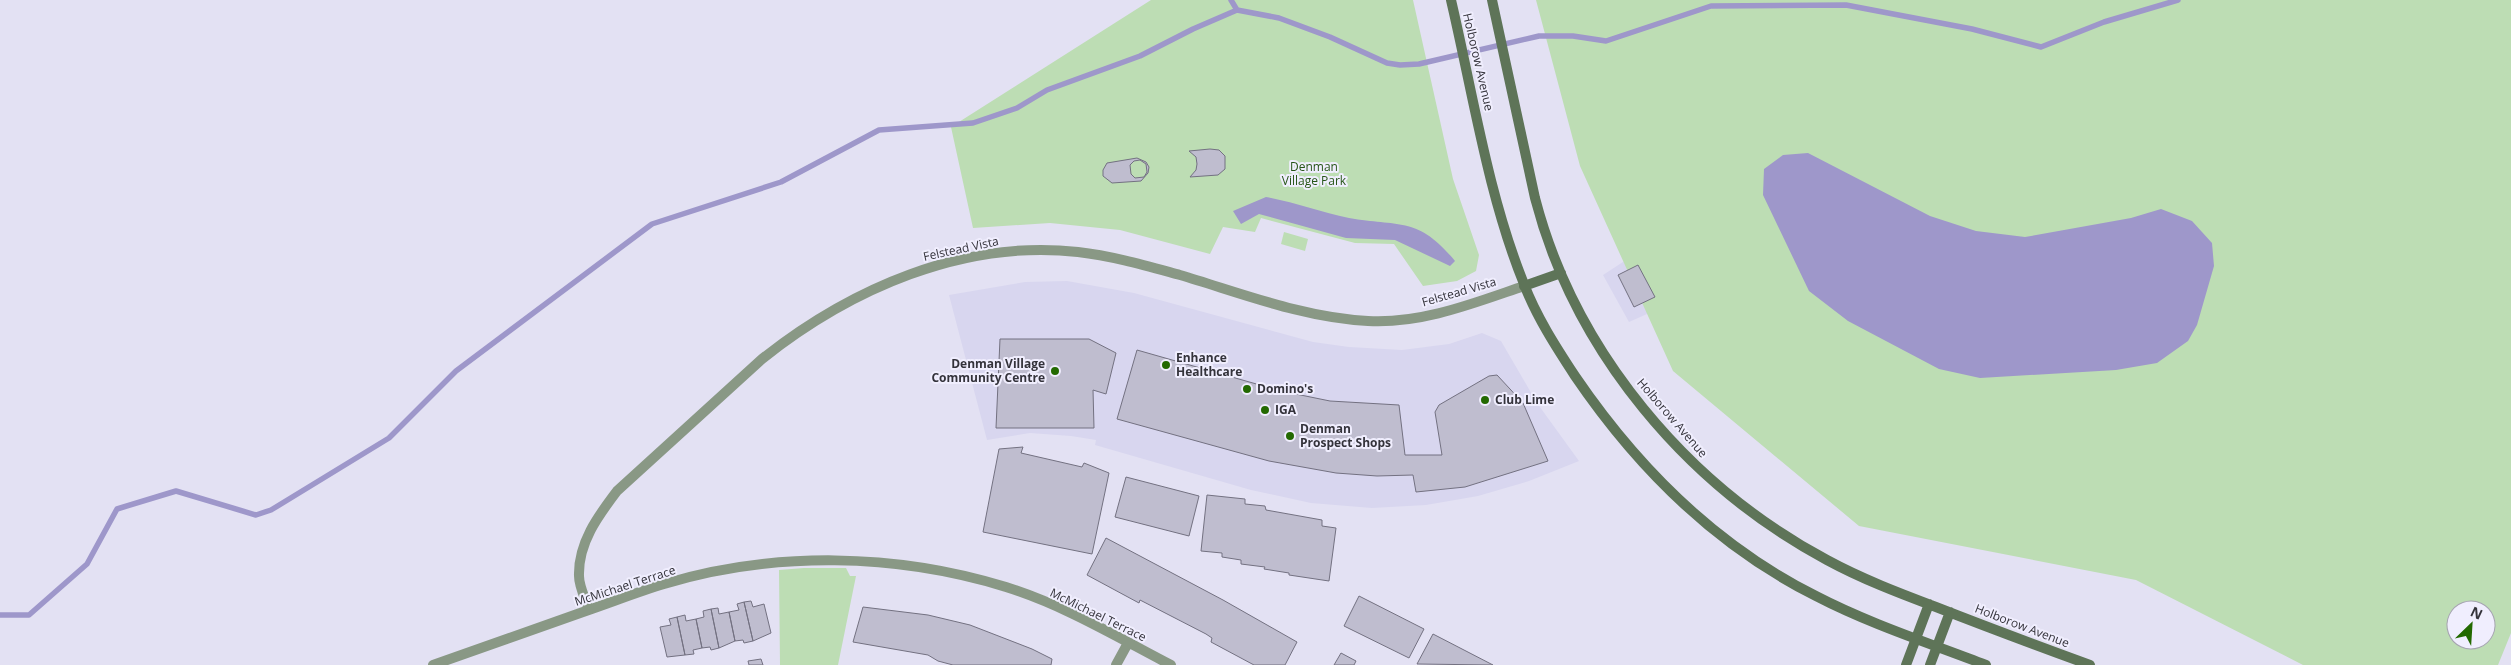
<svg xmlns="http://www.w3.org/2000/svg" width="2511" height="665" font-family="'Open Sans',sans-serif">
<rect width="100%" height="100%" fill="#e3e1f3"/>
<path fill="#d8d6ef" d="M1669,232L1701,290L1629,322L1603,275Z
M1067,281L1134,293L1313,342L1349,347L1402,350L1449,344L1482,333L1501,341L1537,403L1579,461L1529,481L1478,496L1426,505L1372,508L1311,503L1251,490L1095,445L1096,440L1071,436L1030,433L987,440L949,295L1025,282Z"/>
<path fill="#bdddb4" fill-rule="evenodd" d="M1151,0H1413L1453,179L1479,255L1476,271L1457,281L1423,286L1394,244L1355,243L1261,218L1255,232L1223,227L1210,254L1120,230L1050,223L973,228L951,127Z
M1536,0H2511V633L2498,665H2303L2136,580L1859,526L1673,371L1580,166ZM2456,610H2486V640H2456Z
M1284,232L1308,239L1305,251L1281,244Z
M804,568H846L850,576H856L838,665H780L779,570Z"/>
<path fill="#9e97ca" d="M1808,153L1930,216L1976,231L2025,237L2131,218L2161,209L2192,221L2212,243L2214,266L2197,325L2188,341L2157,363L2116,370L1980,378L1939,369L1848,321L1809,291L1763,195L1764,169L1783,155Z
M1266,197C1294,202 1321,212 1349,218C1400,227 1418,216 1455,261L1450,266L1395,240L1346,238L1259,214L1241,224L1233,211Z"/>
<g fill="none" stroke-linecap="round" stroke-linejoin="round">
<path stroke="#9e97ca" stroke-width="5.5" d="M1231,0L1237,10
M0,615H29L87,564L117,509L176,491L256,515L271,510L389,438L456,371L652,224L781,182L879,130L973,123L1017,108L1047,90L1140,56L1193,29L1237,10L1279,18L1330,37L1387,63L1400,65L1419,64L1539,36H1573L1606,41L1711,6L1846,5L1972,29L2041,47L2104,22L2178,0"/>
</g>
<path fill="#bfbdcf" stroke="#737181" fill-rule="evenodd" d="M1210,149L1219,150L1225,156V169L1218,175L1190,177L1196,170L1197,164L1196,157L1189,151Z
M1137,158L1146,162L1149,167L1148,173L1141,181L1112,183L1103,176V170L1107,163ZM1140,160L1146,164L1147,172L1144,177L1135,178L1131,174L1130,165L1134,161Z
M1638,265L1655,297L1634,307L1618,275Z
M1000,339H1089L1116,353L1106,394L1093,390L1094,428H996Z
M1137,350L1281,391L1330,401L1399,405L1405,455H1442L1435,412L1439,405L1489,376L1497,375L1523,403L1548,461L1465,487L1416,492L1413,475L1377,476L1336,473L1269,461L1117,419Z
M1023,447L1021,453L1082,467L1084,463L1109,473L1092,554L983,532L999,449Z
M1126,477L1199,496L1189,536L1115,517Z
M1207,495L1245,499V504L1265,506L1266,510L1322,520V526L1336,528L1329,581L1289,575V573L1264,569L1265,567L1241,564V560L1222,557V553L1201,551Z
M1106,538L1223,600L1297,642L1285,665H1254L1211,642L1212,638L1206,634L1140,600L1139,603L1087,575Z
M1359,596L1424,629L1409,658L1344,626Z
M751,601L753,607L764,604L771,633L753,641L744,602Z
M744,602L753,641L744,643L743,640L735,641L729,612L739,610L737,604Z
M863,607L928,615L970,625L1032,649L1052,659L1051,665H953L938,661L928,655L853,642Z
M718,608L719,614L729,612L735,641L719,648L711,609Z
M711,609L719,648L711,650L710,647L702,648L696,619L704,617L703,611Z
M685,615L686,621L696,619L702,648L693,650L694,654L685,655L677,617Z
M677,617L685,655L667,657L660,627L671,625L669,619Z
M1433,634L1493,665L1417,664Z
M1341,653L1356,661L1354,665H1334Z
M761,659L763,665H749L748,661Z"/>
<g fill="none" stroke-linecap="round" stroke-linejoin="round">
<path stroke="#899885" stroke-width="10" d="M589,610C586,600 579,587 579,576C578,543 598,516 617,491L762,359C850,289 963,239 1078,252C1113,256 1147,266 1180,275C1241,293 1304,318 1368,321C1422,324 1474,303 1524,286
M433,665C483,647 533,630 583,612C610,603 637,592 664,584C774,551 896,553 1006,587C1064,605 1117,637 1171,665
M1116,665L1128,643"/>
<path stroke="#5e7458" stroke-width="10" d="M1451,0C1473,94 1488,195 1524,284C1536,316 1556,347 1575,376C1637,467 1716,546 1816,596C1870,624 1929,643 1986,665
M1492,0L1535,198C1575,352 1687,485 1827,560C1862,579 1899,593 1936,607C1987,627 2038,646 2090,665
M1524,286L1561,273
M1906,665L1929,604
M1930,665L1950,612"/>
</g>
<g fill="#236901" stroke="#f0eefe" stroke-width="2">
<circle cx="1166" cy="365" r="5"/>
<circle cx="1055" cy="371" r="5"/>
<circle cx="1247" cy="389" r="5"/>
<circle cx="1485" cy="400" r="5"/>
<circle cx="1265" cy="410" r="5"/>
<circle cx="1290" cy="436" r="5"/>
</g>
<g text-anchor="middle" stroke-width="4" stroke-linejoin="round" paint-order="stroke">
<g font-size="12" fill="#34333b" stroke="#f0eefe">
<text transform="translate(1478 62) rotate(77)" y="4">Holborow Avenue</text>
<text transform="translate(961 249) rotate(-12)" y="4">Felstead Vista</text>
<text transform="translate(1459 292) rotate(-16)" y="4">Felstead Vista</text>
<text transform="translate(1672 418) rotate(49)" y="4">Holborow Avenue</text>
<text transform="translate(625 586) rotate(-18)" y="4">McMichael Terrace</text>
<text transform="translate(1098 615) rotate(26)" y="4">McMichael Terrace</text>
<text transform="translate(2022 626) rotate(21)" y="4">Holborow Avenue</text>
</g>
<g font-size="12" fill="#265517" stroke="#f0eefe">
<text x="1314" y="171">Denman<tspan x="1314" dy="14">Village Park</tspan></text>
</g>
<g font-size="12" font-weight="bold" fill="#34333b" stroke="#f0eefe" text-anchor="start">
<text x="1176" y="362">Enhance<tspan x="1176" dy="14">Healthcare</tspan></text>
<text x="1045" y="368" text-anchor="end">Denman Village<tspan x="1045" dy="14">Community Centre</tspan></text>
<text x="1257" y="393">Domino's</text>
<text x="1495" y="404">Club Lime</text>
<text x="1275" y="414">IGA</text>
<text x="1300" y="433">Denman<tspan x="1300" dy="14">Prospect Shops</tspan></text>
</g>
</g>
<g transform="translate(2471 625) rotate(25)"><circle r="24" fill="#f0eefe" stroke="#a5a3b0"/>
<path d="M0-4L9 19L0 12L-9 19Z" fill="#236901"/>
<text y="-8" font-size="14" font-weight="bold" text-anchor="middle" fill="#34333b">N</text>
</g>
</svg>
